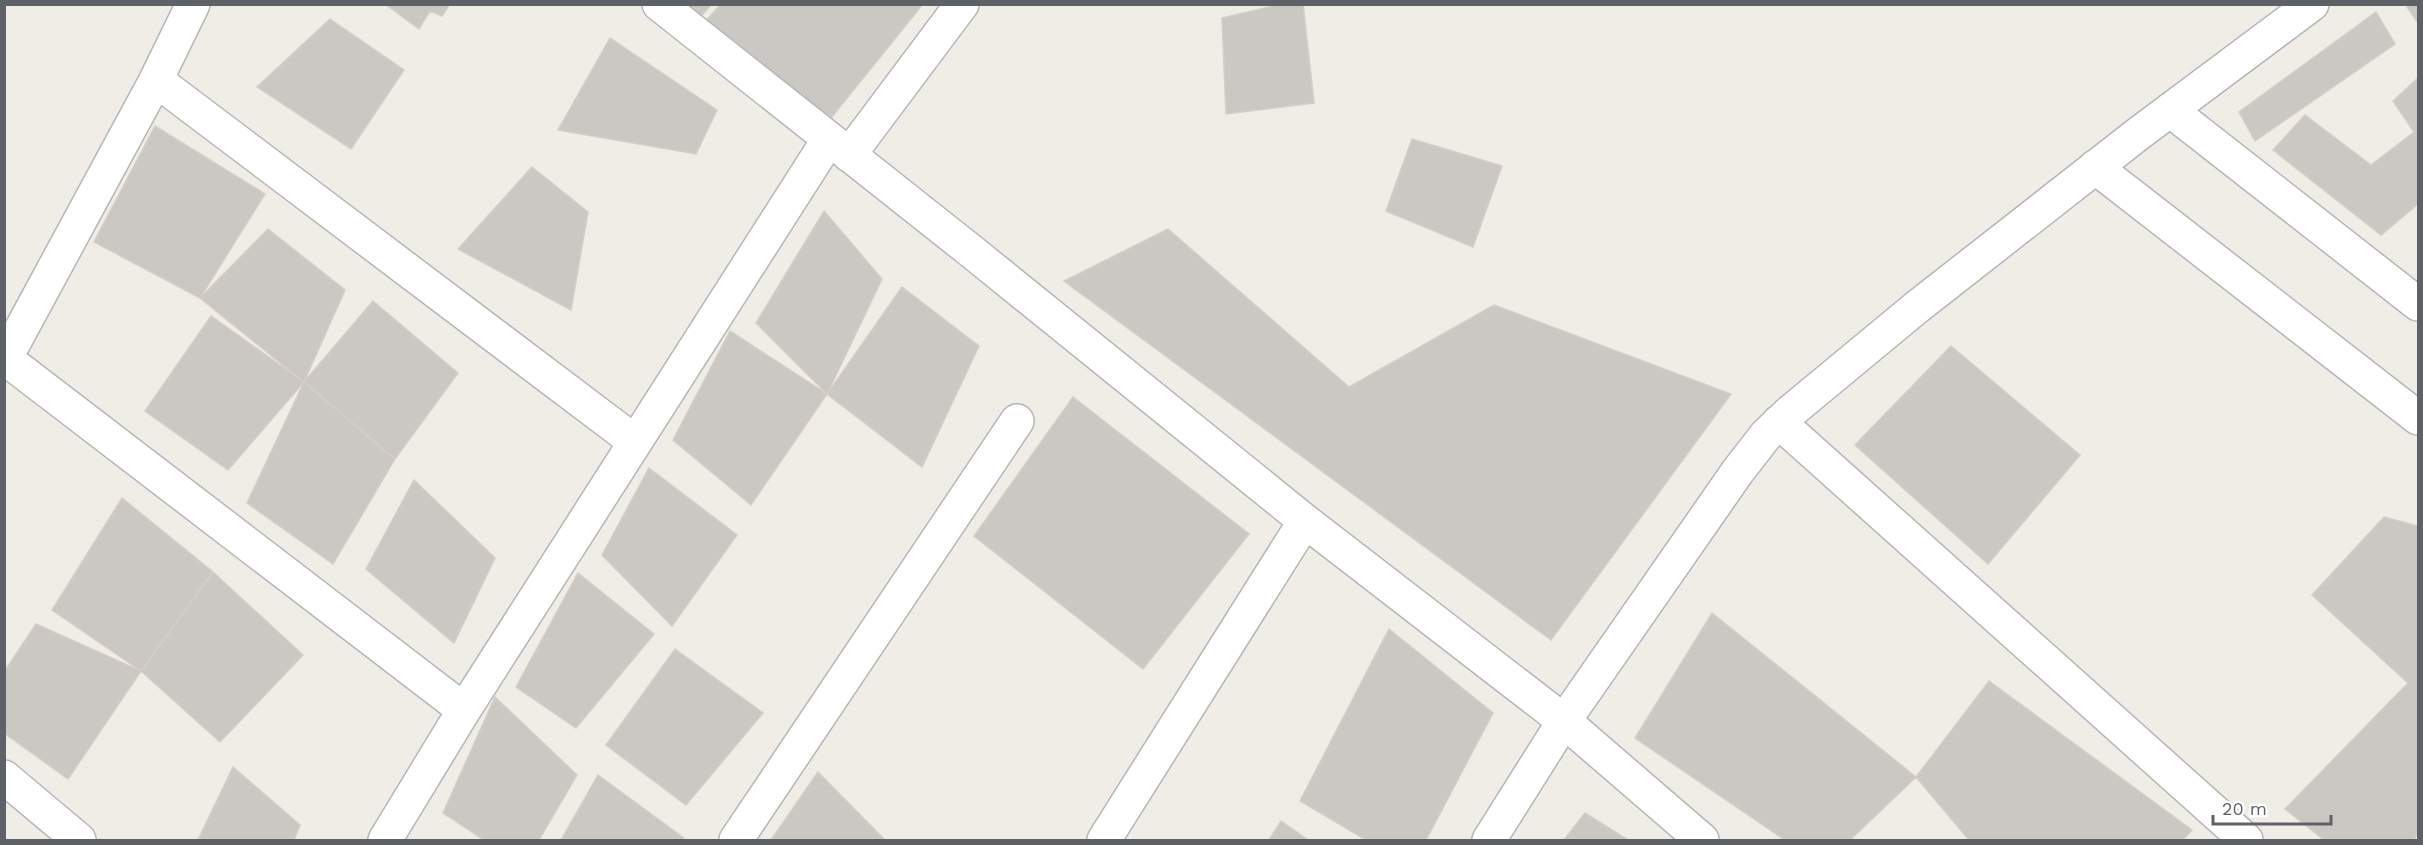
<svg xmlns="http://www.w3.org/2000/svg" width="2423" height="845" font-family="'Work Sans',sans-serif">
<rect width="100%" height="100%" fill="#efede6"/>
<path fill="#cbc8c3" stroke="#d4cec5" stroke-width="1.5" d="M385,4H450L442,16L430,11L419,29Z
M675,4H712L696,22Z
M721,4H923L827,123L703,24Z
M1282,4H1303L1314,103L1226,114L1222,18Z
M2405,4H2418V23Z
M2376,12L2395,44L2255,141L2239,112Z
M330,19L404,70L351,149L257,87Z
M610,38L717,110L696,154L558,130Z
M2418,78V204L2381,235L2273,150L2305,115L2371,165L2414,132L2393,101Z
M155,126L265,194L200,298L94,242Z
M1412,139L1502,166L1473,247L1386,211Z
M532,167L588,212L571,310L458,249Z
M824,211L882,279L827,394L756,323Z
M268,229L345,290L304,382L200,298Z
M1168,229L1349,387L1494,305L1731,394L1551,640L1064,281Z
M902,287L979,346L922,467L827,394Z
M373,301L458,373L395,459L304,382Z
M211,316L304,382L228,470L145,411Z
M730,331L827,394L751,505L673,440Z
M1951,346L2080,455L1988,564L1855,445Z
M304,382L395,459L333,564L247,503Z
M1073,397L1249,534L1143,669L974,536Z
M649,468L737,535L672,626L602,555Z
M414,480L495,558L454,643L366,569Z
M122,498L213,572L141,671L52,610Z
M2384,517L2418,526V833L2414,840H2324L2285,809L2408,683L2312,595Z
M213,572L303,655L220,742L141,671Z
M578,573L654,634L576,728L516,687Z
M1712,613L1916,777L1850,840H1785L1635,738Z
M36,624L141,671L68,779L4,733V672Z
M1389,629L1493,713L1426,840H1366L1300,801Z
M675,649L763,713L686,805L606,745Z
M1989,681L2192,830L2183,840H1969L1916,777Z
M495,697L577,775L539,840H484L443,813Z
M233,767L300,825L294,840H198Z
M818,772L884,839L883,840H771Z
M598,775L684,838L682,840H561Z
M1585,813L1628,840H1564Z
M1281,821L1308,840H1269Z"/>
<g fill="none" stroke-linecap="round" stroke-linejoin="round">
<g stroke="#b3b7ba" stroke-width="36">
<path id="street" d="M659,4L971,251L1305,521L1564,721L1702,840
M156,80L634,441
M2170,110L2418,304
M849,155L962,4
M2095,167L2418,418
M6,359L464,710
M4,361L156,80L193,4
M1779,422L2246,840
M4,777L79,840
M385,840L464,710L829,139
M736,840L1017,421
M1104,840L1305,521"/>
</g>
<g stroke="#b2b6ba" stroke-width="36">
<path id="secondary" d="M1489,840L1564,721L1738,471L1766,435L1789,413L1917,307L2138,134L2312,4"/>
</g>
<use href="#street" stroke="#fff" stroke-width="33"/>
<use href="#secondary" stroke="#fff" stroke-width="33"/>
</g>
<rect width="2423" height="845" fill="none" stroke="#5e6266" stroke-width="12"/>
<path d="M2213 815v9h118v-9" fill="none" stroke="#5e6266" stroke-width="3"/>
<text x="2222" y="815" font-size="18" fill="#5e6266" stroke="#ffffff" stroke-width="4.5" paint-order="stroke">20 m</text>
</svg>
